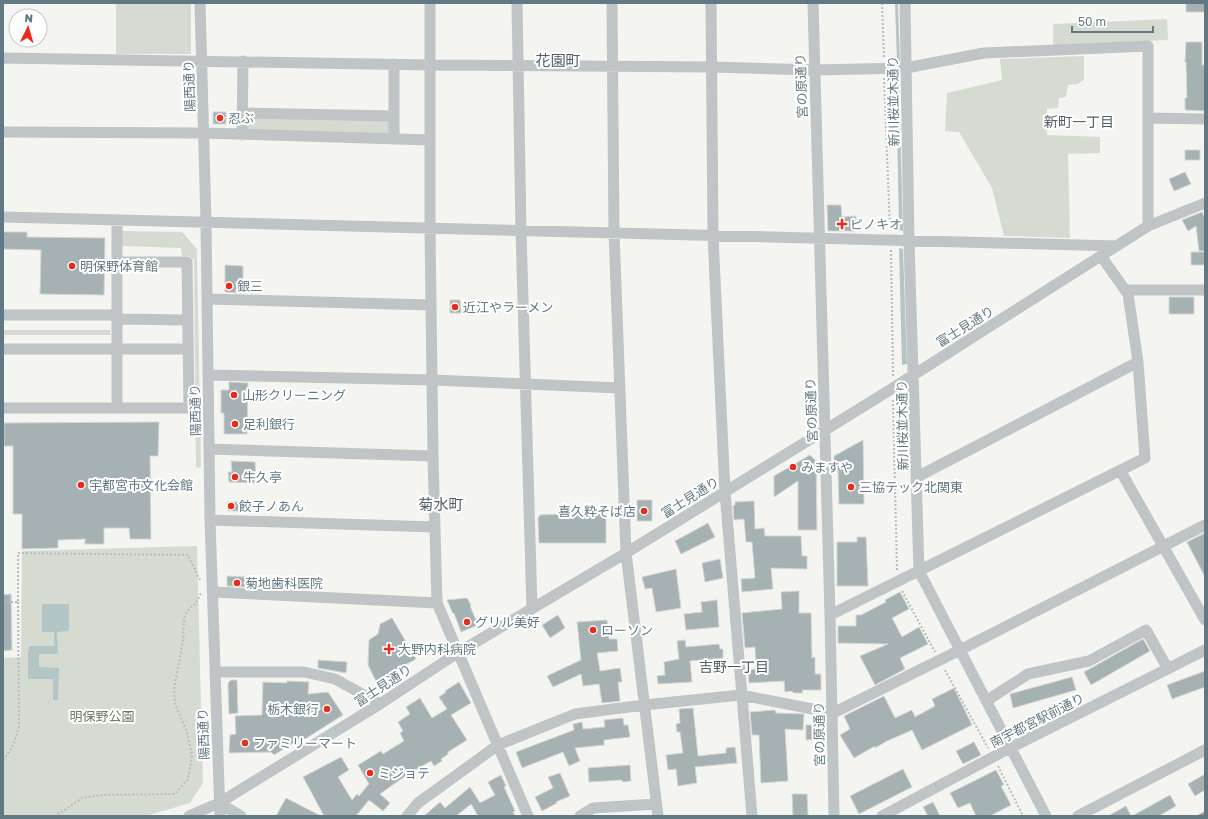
<svg xmlns="http://www.w3.org/2000/svg" width="1208" height="819" font-family="'Golos Text','Noto Sans JP',sans-serif">
<rect width="100%" height="100%" fill="#f4f4f0"/>
<path fill="#d6dbd1" d="M116,3H191V54H116Z
M1167,19L1168,40L1053,45V24Z
M1084,56V79L1078,84L1068,85L1066,97L1059,98L1058,108L1047,109V135L1100,137V153L1068,154L1070,238L1004,236L992,188L959,132L945,131L947,93L1002,80L1000,59Z
M245,116L390,119V135L245,131Z
M122,231L182,232L197,249L201,467L196,468L194,260L189,256H182L181,248L122,246Z
M3,330H110V335H5L3,343Z
M197,546L203,783L190,803L146,816H3V658L21,657L22,551Z"/>
<path fill="#b4c5c6" d="M895,3H898L900,64L897,63Z
M896,75H899L903,231L899,230Z
M899,248L903,249L907,364L902,365Z
M42,604H69V631L57,632L58,654H39V667L59,668L58,700H53V679H28V651H29V646H54V632H42Z"/>
<path fill="#a6b1b4" stroke="#d5d5d3" d="M1186,3H1205V12H1186Z
M1186,42H1202V65H1205V111L1185,110V98H1187L1186,62H1185Z
M213,112H226V124H213Z
M1185,150H1200V160H1185Z
M1185,172L1191,184L1174,191L1169,179Z
M827,205H841L842,217L856,216V231H828Z
M1202,212L1205,218V251H1199L1196,226L1188,231L1182,220Z
M3,232H27V237L105,238L104,295L40,294L41,250L3,249Z
M1191,252H1205V265H1191Z
M225,265L243,266V283H241V293L225,292Z
M1169,297H1194V314H1169Z
M450,300H460L461,313H450Z
M229,382L248,383L247,434H224V413H221V390H229Z
M159,422L158,456H150L151,539H130L129,528H104V544H85V539L58,540V548L22,549V514H13V446H4V423Z
M863,440L864,504H839L838,470H834V456Z
M810,455L816,461L817,530H798V481L774,497V476Z
M231,461L255,462L256,483L229,482L228,472H232Z
M637,500H652V521H637Z
M754,501L755,529L764,528L765,536H801L802,556H807V569L771,568L773,589L742,592L741,579L755,578L752,542H746L744,519L734,520L733,506L735,505V502Z
M227,502H239V511H228Z
M560,508L573,509V514L606,513V543H539L538,518L540,515L560,514Z
M708,523L715,537L681,554L675,541Z
M1205,533V577L1187,542Z
M857,537H866L868,586H837V542H857Z
M720,559L723,578L705,582L702,563Z
M676,569L681,608L656,612L652,588L645,589L642,577Z
M227,576L247,577V587L227,586Z
M799,591V613H811L812,658L815,657V674H821V690H802L803,693H794L791,691L785,692L784,681L749,683L748,670L756,669L755,647L745,648L742,613L782,609L781,592Z
M900,592L909,609L892,618L902,637L919,627L928,644L900,658L905,669L875,685L860,656L888,644L838,643V626H856V615H861L886,602L885,600Z
M11,594L12,650L3,651V595Z
M467,598L471,605L470,606L478,625L461,632L454,613L453,614L447,600Z
M717,600L719,627L686,630L684,614L702,612L701,602Z
M558,615L565,628L550,638L542,625Z
M392,618L416,659L376,681L368,665L369,640L378,634L380,624Z
M607,620L609,639H617L618,651L597,653L600,671L620,668L622,682H618L620,701L602,703L599,684L583,686L581,674L553,687L547,676L581,660L577,622Z
M1143,639L1150,651L1091,685L1084,672Z
M685,640L686,647L719,644L720,649H723V658L690,661L692,682L658,684L657,676L665,675L664,662L679,659L677,641Z
M318,660L347,662L346,673L318,668Z
M1205,671V687L1172,699L1167,685Z
M1072,677L1076,690L1013,708L1010,694Z
M231,680H237L238,713L229,714L228,683Z
M287,681L309,682L308,694L328,692L343,715L305,739L303,737L274,755L271,752L229,753L230,735L236,734L235,716L262,715L263,682L287,683Z
M459,682L471,703L451,715L467,740L448,752V754L441,759L442,761L434,766L431,761L408,774L380,794L390,803L383,811L369,800L356,816H324L303,777L341,757L349,770L338,777L352,800L357,794L359,796L369,784L358,765L381,751L383,754L404,741L400,733L403,731L398,722L410,714L406,707L420,698L432,718L447,709L439,697L446,692L445,691Z
M954,688L972,725L922,750L912,730L887,741L875,748V746L854,758L840,735L850,729L844,716L884,696L895,718L912,710L915,717L935,706L932,699Z
M693,708L698,756L726,753V748L735,747L737,763L695,767L697,783L678,786L676,769L668,770L666,755L683,753L680,732H677L676,724L680,723L679,709Z
M775,710L776,713L804,714L803,730L785,729L788,781L761,783L759,735H752L750,712Z
M623,718L624,725H628L630,737L604,740V745L575,748L580,761L569,766L563,752L522,768L516,752L574,730L573,724L582,722L583,729L605,727L604,720Z
M806,725H821V739L806,740Z
M974,742L981,755L963,764L956,751Z
M630,765L631,781L623,782L622,780L589,782L588,768Z
M903,769L912,787L859,814L850,796Z
M996,770L1004,785L1001,786L1011,805L990,816H976L970,803L958,808L950,793Z
M560,773L570,796L556,802L557,803L542,811L535,797L553,788L548,777Z
M1205,774V790L1195,796L1188,784Z
M501,775L506,786L504,787L515,811L513,812L515,816H478L471,804L456,816H424L440,802L445,808L470,787L480,803L495,795L488,782Z
M792,794H807L808,816H793Z
M1170,795L1176,806L1159,816H1132Z
M286,798L321,816H276Z
M933,802L940,816H928L923,807Z
M1126,806L1131,816H1108Z"/>
<g fill="none" stroke-linecap="round" stroke-linejoin="round">
<path stroke="#b9bcbe" stroke-width="2" stroke-dasharray="2 2" stroke-linecap="butt" d="M882,3L884,58
M884,78L890,230
M891,250L893,376
M893,400L897,570
M902,591L935,652
M3,602H18V553L188,555L200,580
M945,670L988,748
M3,760C12,750 16,739 19,726L18,602
M998,766L1023,816
M54,816L65,810L82,798L101,795L175,794L188,779L192,755L187,732L175,704L174,689L183,640L184,619L187,611L196,603L201,593"/>
<path stroke="#bfc4c7" stroke-width="11" d="M200,3L206,222L210,520L220,816
M430,3V228L433,456L437,603L528,816
M517,3L521,231L532,609
M612,3L614,233L626,553L658,816
M711,3L713,236L725,492L752,816
M813,3L830,615L834,816
M905,3L909,241L919,571L1046,816
M3,58L430,65L712,67L815,70L906,68L984,53L1148,46V226
M394,64V139
M242,113L393,116
M1148,118L1205,119
M3,132L204,133L430,140
M242,135L243,61
M3,217L1117,246
M1125,290H1205
M207,299L431,305
M3,315H117
M117,319L188,320
M3,349H188
M208,375L433,380L620,388
M3,408H117V220
M117,408H189L187,262H117
M209,449L433,456
M1120,470L1205,620
M917,477L1138,362
M210,520L435,527
M213,592L437,603
M830,615L1145,458L1138,362L1128,294L1101,256
M215,672H304L335,679L380,704
M986,701L1028,674L1089,661L1146,630L1168,669
M219,803L241,816
M189,816L219,803L380,704L459,652L626,553L893,388L1148,226L1205,203
M407,816L418,803L498,745L575,714L644,705L741,695L833,713L960,650L1205,525
M580,816L593,808L656,804
M882,816L1010,748L1205,650
M1078,816L1205,750"/>
<path stroke="#9da7ab" stroke-width="3" stroke-dasharray="6 3" stroke-linecap="butt" d="M1199,816L1205,813"/>
</g>
<g fill="#eb2a19" stroke="#fff" stroke-width="1.5">
<circle cx="220" cy="118" r="4"/>
<path d="M840 218h4v4h4v4h-4v4h-4v-4h-4v-4h4z"/>
<circle cx="72" cy="266" r="4"/>
<circle cx="229" cy="286" r="4"/>
<circle cx="455" cy="307" r="4"/>
<circle cx="234" cy="395" r="4"/>
<circle cx="235" cy="424" r="4"/>
<circle cx="793" cy="467" r="4"/>
<circle cx="235" cy="477" r="4"/>
<circle cx="81" cy="485" r="4"/>
<circle cx="851" cy="487" r="4"/>
<circle cx="231" cy="506" r="4"/>
<circle cx="644" cy="511" r="4"/>
<circle cx="237" cy="583" r="4"/>
<circle cx="467" cy="622" r="4"/>
<circle cx="593" cy="630" r="4"/>
<path d="M387 643h4v4h4v4h-4v4h-4v-4h-4v-4h4z"/>
<circle cx="327" cy="709" r="4"/>
<circle cx="245" cy="743" r="4"/>
<circle cx="370" cy="773" r="4"/>
</g>
<g text-anchor="middle" stroke-width="4" stroke-linejoin="round" paint-order="stroke">
<g font-size="13" fill="#627983" stroke="#fff">
<text transform="translate(189 86) rotate(-92)" y="5">陽西通り</text>
<text transform="translate(801 86) rotate(-92)" y="5">宮の原通り</text>
<text transform="translate(893 101) rotate(-91)" y="5">新川桜並木通り</text>
<text transform="translate(965 326) rotate(-32)" y="5">富士見通り</text>
<text transform="translate(195 410) rotate(-91)" y="5">陽西通り</text>
<text transform="translate(811 410) rotate(-92)" y="5">宮の原通り</text>
<text transform="translate(902 425) rotate(-91)" y="5">新川桜並木通り</text>
<text transform="translate(690 497) rotate(-32)" y="5">富士見通り</text>
<text transform="translate(383 685) rotate(-33)" y="5">富士見通り</text>
<text transform="translate(1037 720) rotate(-27)" y="5">南宇都宮駅前通り</text>
<text transform="translate(203 734) rotate(-92)" y="5">陽西通り</text>
<text transform="translate(819 734) rotate(-91)" y="5">宮の原通り</text>
</g>
<g font-size="13" fill="#627983" stroke="#fff" text-anchor="start">
<text x="228" y="123">忍ぶ</text>
<text x="850" y="229">ピノキオ</text>
<text x="80" y="271">明保野体育館</text>
<text x="237" y="291">銀三</text>
<text x="463" y="312">近江やラーメン</text>
<text x="242" y="400">山形クリーニング</text>
<text x="243" y="429">足利銀行</text>
<text x="801" y="472">みますや</text>
<text x="243" y="482">牛久亭</text>
<text x="89" y="490">宇都宮市文化会館</text>
<text x="859" y="492">三協テック北関東</text>
<text x="239" y="511">餃子ノあん</text>
<text x="636" y="516" text-anchor="end">喜久粋そば店</text>
<text x="245" y="588">菊地歯科医院</text>
<text x="475" y="627">グリル美好</text>
<text x="601" y="635">ローソン</text>
<text x="398" y="654">大野内科病院</text>
<text x="319" y="714" text-anchor="end">栃木銀行</text>
<text x="253" y="748">ファミリーマート</text>
<text x="378" y="778">ミジョテ</text>
</g>
<g font-size="13" fill="#697961" stroke="#fff">
<text x="102" y="721">明保野公園</text>
</g>
<g font-size="14" fill="#506067" stroke="#fff">
<text x="1079" y="127">新町一丁目</text>
<text x="734" y="672">吉野一丁目</text>
</g>
<g font-size="15" fill="#506067" stroke="#fff">
<text x="558" y="66">花園町</text>
<text x="441" y="510">菊水町</text>
</g>
</g>
<rect width="1208" height="819" fill="none" stroke="#627983" stroke-width="8"/>
<g transform="translate(28 28) rotate(5)"><circle r="19" fill="#ffffff" stroke="#c0c9cd"/>
<path d="M0-3L7 15L0 10L-7 15Z" fill="#eb2a19"/>
<text y="-6" font-size="11" font-weight="bold" text-anchor="middle" fill="#627983">N</text>
</g>
<path d="M1072 26v6h81v-6" fill="none" stroke="#627983" stroke-width="2"/>
<text x="1078" y="26" font-size="12" fill="#627983" stroke="#ffffff" stroke-width="3" paint-order="stroke">50 m</text>
</svg>
